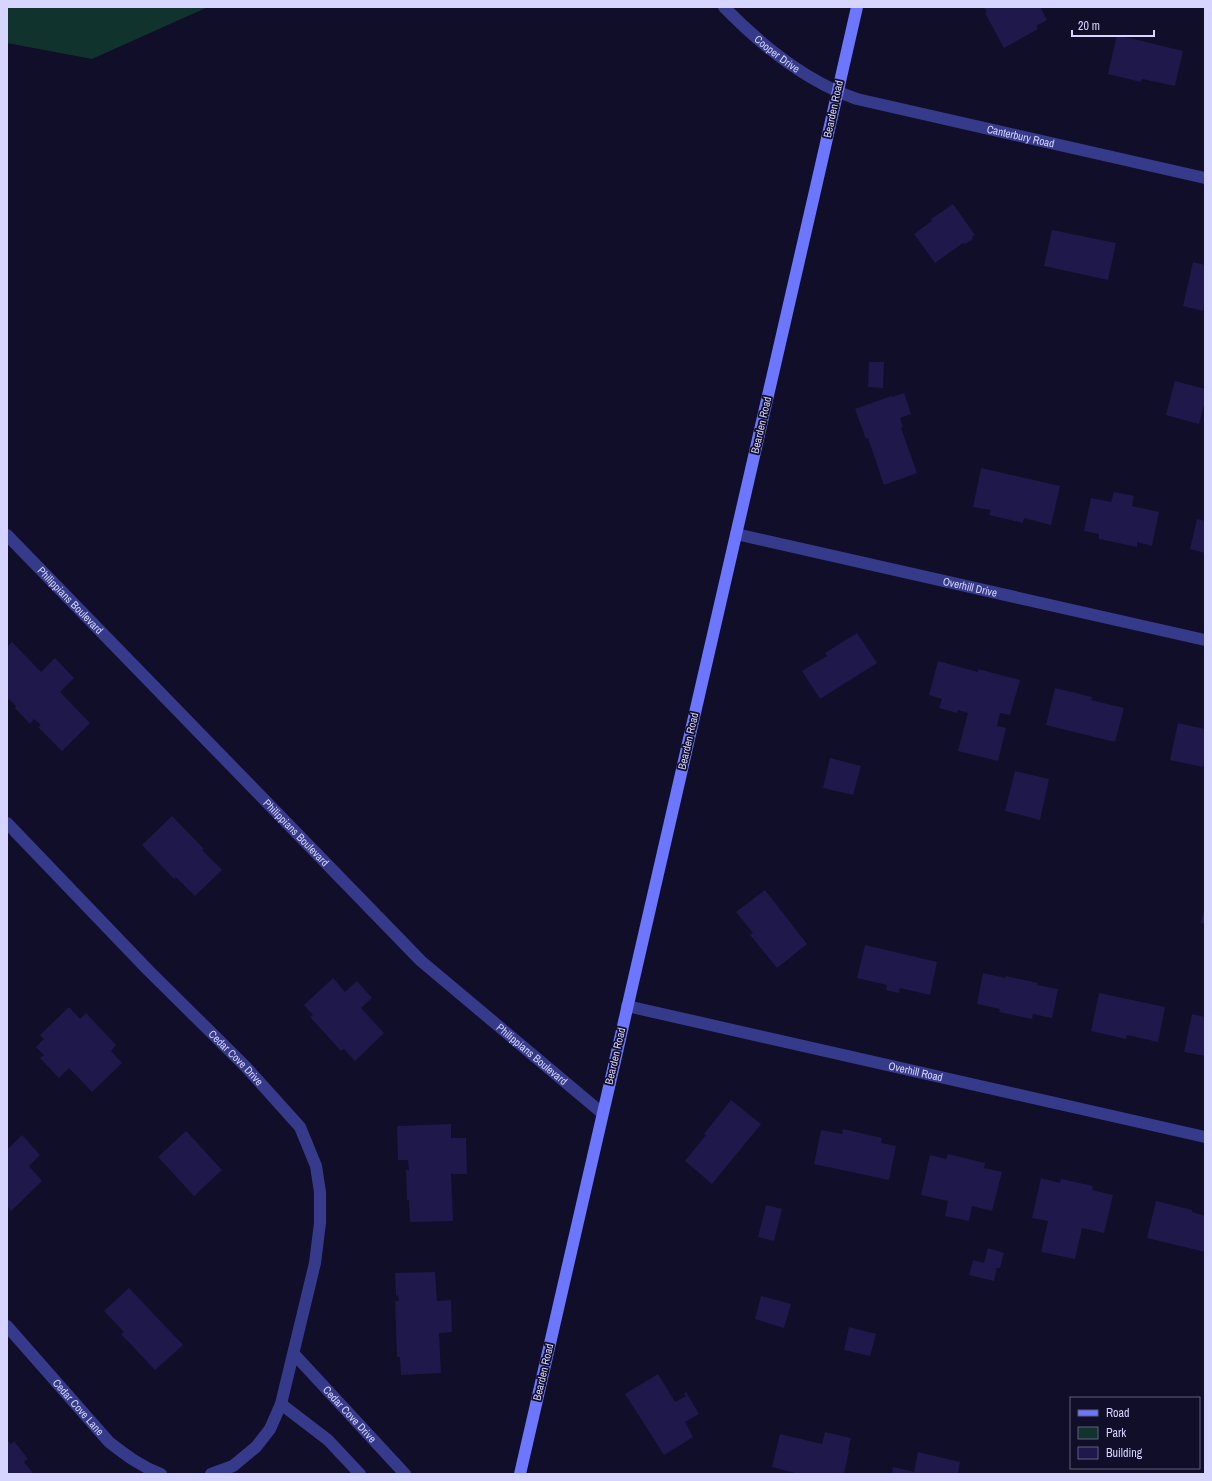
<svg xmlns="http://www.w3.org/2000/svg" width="1212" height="1481" font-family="'Archivo Narrow',sans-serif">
<rect width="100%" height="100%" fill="#100e28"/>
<path fill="#11332e" d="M7,7H208L92,59L7,43Z"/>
<path fill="#1e194a" d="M984,7H1025V8L1028,7H1040L1047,20L1036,26L1038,29L1004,48L985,13L987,12Z
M1117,35L1183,51L1175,86L1142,79L1141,82L1108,74Z
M953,204L975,235L972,237L973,239L965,244L963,243L935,263L914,234L932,221L931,219Z
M1052,230L1116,243L1108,280L1044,266Z
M1193,262L1205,265V304L1203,311L1183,306Z
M869,362H884L883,388L868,387Z
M1175,381L1205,389V401L1199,424L1166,415Z
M904,393L911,414L900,418L903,427L901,428L917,473L884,485L868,438L866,439L855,409L891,396L892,397Z
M981,468L1060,486L1051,525L1024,518L1023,523L989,515L991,510L973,507Z
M1114,492L1134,496L1132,506L1159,512L1152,546L1137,542V547L1099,539V534L1084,531L1091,498L1111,502Z
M1197,519L1205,521V553L1190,549Z
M857,633L877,663L820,699L802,671L827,656L825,653Z
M12,642L41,672L55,658L74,678L60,692L90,723L62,751L38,727L41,725L34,719L30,724L15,708L16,706L9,699L7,701V647Z
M938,661L978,672V669L1020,680L1010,715L1000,713L997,726L1006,728L998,761L958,751L968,713L958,710L957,713L939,708L942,699L929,695Z
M1055,688L1092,697L1091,700L1124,708L1115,742L1046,725Z
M1178,723L1205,729V764H1204L1203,767L1170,760Z
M830,758L861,766L853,795L823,788Z
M1015,771L1049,779L1040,820L1005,811Z
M172,816L204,849L202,850L222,870L195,896L176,877L174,879L142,845Z
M765,890L807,944L777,968L750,935L753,933L736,912Z
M1204,910H1205V924L1201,923Z
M865,945L937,962L930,995L900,988L899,993L886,990L887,985L857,978Z
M983,973L1005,978L1006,976L1038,983L1037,985L1058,989L1052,1018L1033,1014L1032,1019L999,1012L1000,1009L977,1004Z
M333,978L345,992L357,981L372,998L361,1008L384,1033L355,1061L344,1049L341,1051L310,1017L313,1015L304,1005Z
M1099,993L1165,1007L1158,1042L1127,1035L1126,1039L1091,1031Z
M69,1007L80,1019L86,1013L116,1045L111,1051L122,1063L92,1092L69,1068L59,1078L40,1058L44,1055L36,1047L44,1039L40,1035Z
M1192,1014L1205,1017V1056L1184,1052Z
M731,1100L761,1124L712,1184L685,1161L706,1135L704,1134Z
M451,1124V1138H466L467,1174H451L453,1221L410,1222L409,1200H407L406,1170H409L408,1160H398L397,1126Z
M843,1129L882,1138L881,1143L896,1146L889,1180L814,1164L821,1130L842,1134Z
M186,1131L222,1170L194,1196L158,1157Z
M22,1135L40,1155L29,1166L42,1181L11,1211L7,1206V1146L9,1148Z
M948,1154L985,1163L984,1168L1002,1172L992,1211L972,1206L969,1221L945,1216L948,1201L921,1195L930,1155L946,1159Z
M1041,1178L1060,1183L1061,1179L1093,1186L1092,1190L1113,1195L1104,1233L1082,1228L1075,1259L1041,1252L1048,1221L1032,1218Z
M1156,1201L1192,1210V1212L1205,1216V1252L1147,1238Z
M766,1205L782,1209L774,1241L758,1237Z
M988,1248L1004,1253L1000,1268H997L994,1281L969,1275L973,1260L984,1263Z
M435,1272L437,1301L451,1300L452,1332L439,1333L441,1373L401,1375L400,1357H397L395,1301H399L398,1295L396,1296L395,1273Z
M129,1288L183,1345L155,1370L121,1334L124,1332L104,1311Z
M761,1296L791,1304L784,1328L755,1319Z
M849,1327L876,1334L870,1356L844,1350Z
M658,1374L675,1402L686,1396L684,1394L686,1392L699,1414L685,1422L693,1437L664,1455L625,1394Z
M825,1432L851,1438L848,1450H849L844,1474H799L772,1467L780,1434L822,1444Z
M7,1439L11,1444L14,1441L28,1459L24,1462L33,1473L32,1474H7Z
M918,1452L960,1462L958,1474H892L893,1467L914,1472Z"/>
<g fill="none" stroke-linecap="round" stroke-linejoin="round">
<path stroke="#363a8a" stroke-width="12" id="s1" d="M7,535L421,961L602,1113"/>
<g stroke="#363a8a" stroke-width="12">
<path id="s2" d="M724,7C761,45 807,82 857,99L1205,178"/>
<path id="s3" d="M736,534L1205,640"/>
<path id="s4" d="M7,823L148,970L246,1067L300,1127L316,1166L320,1192V1223L315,1263L281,1404L270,1429L256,1447L233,1466L211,1474"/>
<path id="s5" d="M627,1006L1205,1137"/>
<path id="s6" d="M7,1326L109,1442C127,1456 140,1466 161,1474"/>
<path id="s7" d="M294,1354L405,1474"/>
<path d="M281,1404L328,1440L360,1474"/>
</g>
<path stroke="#6c76ff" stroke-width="12" d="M520,1474L818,178L857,7"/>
</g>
<g text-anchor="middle" stroke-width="3.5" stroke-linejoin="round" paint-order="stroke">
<g font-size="11" fill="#d6d5ff" stroke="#100e28">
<text dy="4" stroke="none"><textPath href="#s2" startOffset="71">Cooper Drive</textPath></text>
<text transform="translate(833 109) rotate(-78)" y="4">Bearden Road</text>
<text dy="4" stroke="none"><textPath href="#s2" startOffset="331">Canterbury Road</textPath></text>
<text transform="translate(761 425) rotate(-77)" y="4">Bearden Road</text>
<text dy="4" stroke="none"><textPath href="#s3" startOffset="240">Overhill Drive</textPath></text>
<text dy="4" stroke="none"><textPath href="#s1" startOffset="91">Philippians Boulevard</textPath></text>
<text transform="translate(688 741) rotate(-77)" y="4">Bearden Road</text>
<text dy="4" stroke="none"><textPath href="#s1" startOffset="415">Philippians Boulevard</textPath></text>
<text dy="4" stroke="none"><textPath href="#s1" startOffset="739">Philippians Boulevard</textPath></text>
<text transform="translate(615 1056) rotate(-77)" y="4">Bearden Road</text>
<text dy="4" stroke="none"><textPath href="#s4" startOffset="328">Cedar Cove Drive</textPath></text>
<text dy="4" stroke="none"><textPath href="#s5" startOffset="296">Overhill Road</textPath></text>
<text transform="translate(543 1372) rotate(-77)" y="4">Bearden Road</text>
<text dy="4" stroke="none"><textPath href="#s6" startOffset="108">Cedar Cove Lane</textPath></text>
<text dy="4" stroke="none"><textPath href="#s7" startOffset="82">Cedar Cove Drive</textPath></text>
</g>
</g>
<rect width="1212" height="1481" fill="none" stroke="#d6d5ff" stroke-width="16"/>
<rect x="1070" y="1397" width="130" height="72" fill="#100e28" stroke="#5f5e7e"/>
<rect x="1078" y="1410" width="20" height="6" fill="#6c76ff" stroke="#5f5e7e"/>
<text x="1106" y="1417" font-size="12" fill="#d6d5ff">Road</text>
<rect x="1078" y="1427" width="20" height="12" fill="#11332e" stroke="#5f5e7e"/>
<text x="1106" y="1437" font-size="12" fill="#d6d5ff">Park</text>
<rect x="1078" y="1447" width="20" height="12" fill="#1e194a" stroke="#5f5e7e"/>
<text x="1106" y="1457" font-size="12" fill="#d6d5ff">Building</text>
<path d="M1072 30v6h82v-6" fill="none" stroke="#d6d5ff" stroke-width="2"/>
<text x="1078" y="30" font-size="12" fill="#d6d5ff" stroke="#100e28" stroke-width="3" paint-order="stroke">20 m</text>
</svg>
